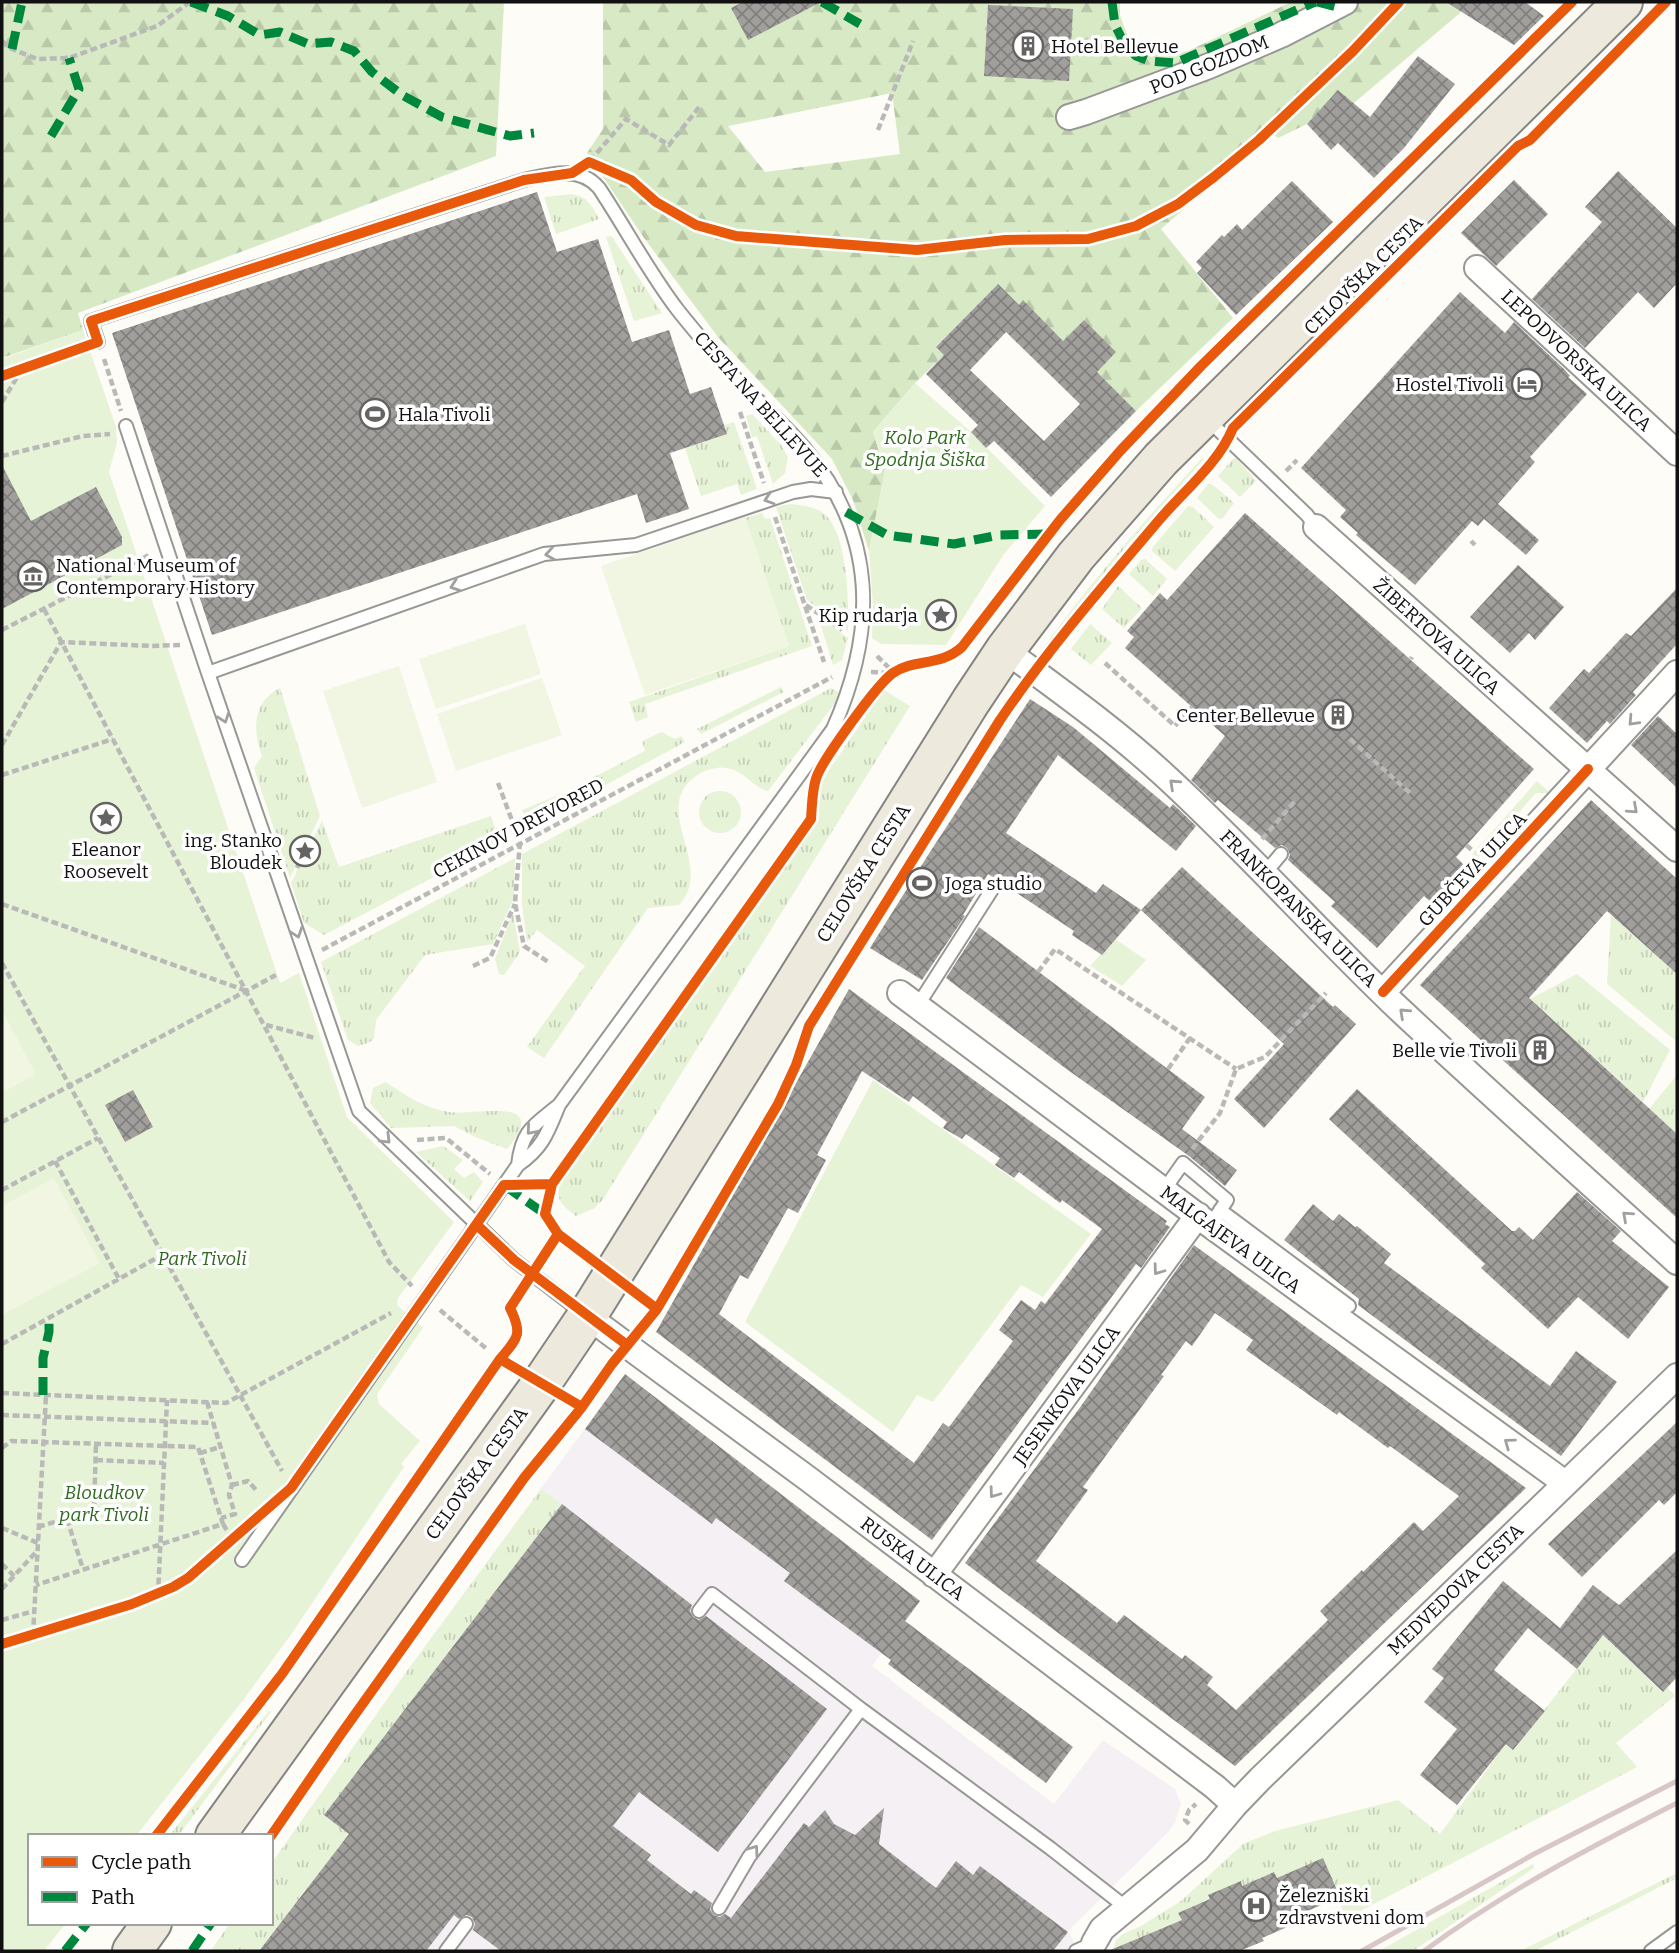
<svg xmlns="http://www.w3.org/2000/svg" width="1679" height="1953" font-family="Bitter,serif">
<defs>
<pattern id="grass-tufts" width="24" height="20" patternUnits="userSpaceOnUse" patternTransform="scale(1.75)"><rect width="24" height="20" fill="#e7f3d7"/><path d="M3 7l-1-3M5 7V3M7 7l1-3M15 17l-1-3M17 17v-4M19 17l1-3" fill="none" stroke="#c5cfb8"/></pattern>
<pattern id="forest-firs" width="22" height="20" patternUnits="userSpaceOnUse" patternTransform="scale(1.75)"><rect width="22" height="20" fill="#d8eac5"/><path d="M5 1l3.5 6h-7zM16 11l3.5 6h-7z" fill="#b8c8a8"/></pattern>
<pattern id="building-cross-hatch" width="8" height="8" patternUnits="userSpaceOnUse" patternTransform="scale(1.75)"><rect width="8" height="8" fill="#a19f9c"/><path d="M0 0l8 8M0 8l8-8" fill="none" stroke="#82807e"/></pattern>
</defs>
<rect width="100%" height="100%" fill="#fdfcf7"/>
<path fill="#f5f0f3" d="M625,1374L920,1601L872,1666L1054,1804L1103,1740L1175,1789L1181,1804L1175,1822L1170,1830L1068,1931L1079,1951H211L230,1923H271V1864L407,1671Z"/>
<path fill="url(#grass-tufts)" d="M572,194C588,197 592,206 599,219L556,234L544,197Z
M609,236L612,237L662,313L634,321L606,237Z
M752,414L781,445L788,457L785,473L773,484L757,436L752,437L746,416Z
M734,422L757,489L741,495L737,484L701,496L685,448L727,433L724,425Z
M1202,458L1204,459L1127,545L1038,659V655C1088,585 1144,521 1202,458Z
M1236,458L1256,481L1240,497L1218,476L1233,459Z
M1208,484L1213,485L1234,503L1223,518L1219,519L1197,498Z
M790,504C801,505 812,506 822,512C848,530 849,602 848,631L807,600L776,507Z
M1188,506L1193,507L1214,527L1175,571L1152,551V548Z
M762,513L765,519L770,518L812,646L645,704L648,717L636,722L629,702L789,646L745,518Z
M1145,559L1167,579L1153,596L1129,574L1141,560Z
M1118,586L1142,608L1124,628L1102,609Z
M818,616L848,638L842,660L833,665Z
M1090,624L1112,643L1091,665L1071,649Z
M781,687L784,692L701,734L697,729Z
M280,688L320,816L290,878L254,768L262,756C252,731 253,701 280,688Z
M831,688L842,694L768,791C752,787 744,770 726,768C717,766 704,770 696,776C649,809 716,866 679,905L648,908L544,1058L527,1047L585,966L537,930L527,942L522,905V854Z
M884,690L910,706L604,1198L595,1208L576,1216C560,1203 555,1201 561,1179L814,822L822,780Z
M662,732L675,739L681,736L685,742L587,795L580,784L645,751L642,741Z
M1537,781L1550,793H1536L1469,868L1464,864Z
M699 812a21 21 0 1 1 42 0a21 21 0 1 1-42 0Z
M566,792L574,802L529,827L522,810Z
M491,816L500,842L324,935L304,923L291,883L322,821L339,867Z
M515,858L514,898L493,944L425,955L376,1020L374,1039L368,1043L358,1046L348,1040L321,962Z
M513,913L520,952L504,975L499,974L495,959Z
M1611,915L1677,974V1042L1607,984Z
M1577,974L1670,1050L1643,1102L1530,999Z
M1677,1075V1134L1649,1109Z
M386,1082C406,1096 424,1108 449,1112C476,1116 553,1094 507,1149L475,1137L454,1126L391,1128L370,1103L373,1088Z
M443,1146L463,1160L454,1169L464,1178L474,1172L483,1182L470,1201L416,1152Z
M541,1489L562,1504L325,1815L349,1834L259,1951H211L230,1923H271V1864L407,1671Z
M1603,1635L1662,1692L1667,1687L1675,1696L1616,1743L1637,1767L1343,1920L1340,1897L1323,1859L1277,1878L1274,1872L1242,1886L1240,1882L1209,1895L1210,1899L1179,1913L1182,1920L1113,1949L1116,1940L1123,1934L1139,1927L1181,1901L1243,1844L1275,1831L1398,1800L1440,1834L1506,1744L1513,1750Z
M269,1711L271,1712L178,1836H169Z
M1533,1864L1534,1868L1413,1951H1379Z
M1677,1873V1878L1535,1951H1520Z"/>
<path fill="url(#forest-firs)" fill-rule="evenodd" d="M2,2H504L496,156L78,313L83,330L2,358Z
M603,2H1120V15L1129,40L1146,54L1167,56L1188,51L1291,2H1464L1461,12L1354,103L1338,91L1307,124L1278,138L1272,133L1161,229L1233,318L1136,411L1097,372L1084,320L1063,341L1023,301L1019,305L997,285L936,347L944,355L915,383L873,432L885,471L869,551L853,500L832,459L718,337L644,238L587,153L603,129ZM892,93L900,154L765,172L728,126Z"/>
<path fill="#e7f3d7" d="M83,330L116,427L117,443L109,472L280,983L299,973L347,1117L454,1222L398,1298L397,1305L423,1328L377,1394L379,1404L420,1441L401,1464L404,1467L290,1636L244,1699L136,1836H30V1923H66L44,1951H2V359Z
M915,383L971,432L1045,506L1004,554L946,645L881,644L872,638L873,605L869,551L885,471L873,432Z
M1115,939L1146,960L1122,986L1090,966Z
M873,1080L1091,1234L1043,1297L1021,1285L933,1402L917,1395L893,1432L745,1322Z"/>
<path fill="#f0f6e1" d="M745,517L789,646L645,695L601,566Z
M525,624L541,674L436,709L419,659Z
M399,666L437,782L362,808L323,691Z
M542,678L562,735L456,771L437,714Z
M2,1010L36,1074L2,1093Z
M54,1178L100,1263L2,1315V1206Z"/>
<path fill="url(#building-cross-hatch)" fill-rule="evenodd" d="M743,2H821L748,40L731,8Z
M1446,2H1525L1544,16L1514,45Z
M988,5L1073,9L1069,81L984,76Z
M1418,56L1455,84L1404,148L1374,178L1338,143L1331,150L1307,124L1338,90L1370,117Z
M1618,171L1677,228V283L1654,308L1638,292L1585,348L1532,299L1602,222L1585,207Z
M1514,180L1548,214L1496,266L1461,233Z
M1292,181L1333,222L1236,315L1197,273L1202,268L1196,262L1222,235L1224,237L1237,224L1242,230Z
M537,192L557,252L598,239L632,342L669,330L690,394L711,387L727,434L670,453L689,509L646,523L637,494L212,635L112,333Z
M998,284L1019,305L1023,300L1063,341L1084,320L1116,352L1097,372L1136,411L1051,497L994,441L986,448L971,432L978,425L926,374L944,355L936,347ZM1006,332L1080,404L1044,441L970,370Z
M1460,292L1505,333L1514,322L1565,370L1570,376L1568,377L1587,394L1530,457L1535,462L1498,504L1539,540L1526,555L1484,519L1478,526L1472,521L1415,585L1356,535L1358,533L1340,517L1346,510L1301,468Z
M2,465L31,521L96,487L122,537V545L2,609Z
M1245,513L1534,769L1456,857L1466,867L1433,904L1424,896L1377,948L1331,906L1335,902L1288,860L1290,855L1287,848L1282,845L1275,848L1218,800L1215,803L1191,780L1225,736L1125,648L1134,637L1127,631L1160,593L1167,600Z
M1518,565L1564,607L1535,640L1529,633L1510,653L1470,617Z
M1677,588V644L1633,692L1636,695L1610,724L1607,721L1587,743L1549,708L1584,669L1589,673L1626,633L1631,636Z
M1030,699L1073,727L1170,808L1173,804L1196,826L1176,851L1058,755L1006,833L1096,893L1103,884L1141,910L1102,955L1072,935L1074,931L988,874L963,915L965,916L922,980L870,948L930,852Z
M1658,716L1677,734V788L1631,745Z
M1591,800L1677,879V974L1607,911L1529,998L1677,1134V1218L1420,985Z
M1182,867L1333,1007L1335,1005L1356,1024L1264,1128L1234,1099L1284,1044L1141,910Z
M979,927L1205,1097L1182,1129L1237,1170L1225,1186L1189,1156L1065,1068L946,978Z
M849,989L1167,1221L1165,1224L1170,1227L1141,1268L1136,1264L932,1540L656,1332ZM862,1071L909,1102L913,1096L947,1122L943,1128L962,1139L966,1134L1000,1158L995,1165L1004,1171L1014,1178L1019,1172L1060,1203L1062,1200L1102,1229L1045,1304L1041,1301L1035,1310L1021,1300L999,1330L1013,1341L949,1427L943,1423L914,1463L719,1314L740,1275L748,1279L788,1208L798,1213L826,1160L817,1155Z
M1357,1089L1512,1231H1515L1519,1227L1533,1240L1577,1192L1621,1231L1612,1241L1669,1287L1628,1339L1578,1297L1548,1329L1481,1268L1485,1264L1329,1119Z
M133,1090L153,1127L125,1142L105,1105Z
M1313,1204L1333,1221L1339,1214L1355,1227L1357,1226L1391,1254L1384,1263L1550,1386L1576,1351L1617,1382L1561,1456L1358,1305L1359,1299L1284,1240Z
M1194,1245L1526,1488L1235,1766L965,1563L1081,1406ZM1215,1313L1253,1340L1246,1350L1337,1415L1339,1412L1388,1448L1390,1446L1459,1496L1423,1531L1414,1522L1363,1572L1362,1570L1320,1611L1328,1620L1236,1710L1207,1685L1213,1677L1185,1655L1182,1659L1124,1615L1117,1623L1036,1561L1088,1490L1083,1487L1164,1376L1161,1375L1186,1341L1192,1346Z
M625,1374L920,1601L905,1621L1073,1747L1046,1783L888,1664L891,1660L784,1581L790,1573L716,1518L712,1524L585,1429Z
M1677,1422V1492L1664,1505L1659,1500L1582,1577L1548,1544Z
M562,1504L692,1605L690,1611L693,1617L699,1620L706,1616L827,1709L718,1852L639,1792L613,1826L651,1855L647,1860L691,1894L694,1890L712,1903L710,1909L714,1915L720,1917L725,1914L731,1918L804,1823L809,1827L825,1810L834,1824L855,1835L884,1808L879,1844L936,1888L956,1861L973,1875L980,1866L1068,1932L1053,1951H501L473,1930L475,1924L472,1917L466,1915L459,1919L454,1915L426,1951H259L349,1834L324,1815Z
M1677,1550V1677L1663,1692L1603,1635L1577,1669L1528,1628L1494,1670L1545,1711L1513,1750L1506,1744L1457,1805L1420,1775L1457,1729L1424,1702L1444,1678L1432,1669L1503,1581L1560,1628L1593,1585L1619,1605Z
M1323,1858L1340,1897L1291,1918L1294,1924L1262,1938L1264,1941L1239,1951H1108L1182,1920L1178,1913L1210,1899L1208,1895L1241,1881L1242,1886L1274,1872L1277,1878Z"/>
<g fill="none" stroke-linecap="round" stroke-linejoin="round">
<g stroke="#979795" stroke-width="16">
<path id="service" d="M98,342L91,321L524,180C550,174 580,165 599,188C625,227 648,271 677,309C691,327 706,344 721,362C747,393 780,418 806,450C877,536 877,630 833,729L559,1105C548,1132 543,1148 518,1165L242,1560
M1206,418L1307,515L1316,527
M126,426L208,673
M1264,874L1281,854
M918,1005L993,888
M518,1165C522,1130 533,1126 559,1105
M1164,1190L1183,1163L1227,1200L1217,1215
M1220,1210L1349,1306
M584,1314L514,1260L359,1111L208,673L544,554L636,545L793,492L811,489L836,492
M699,1611L712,1594L861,1709L1050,1848L1128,1909
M719,1908L749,1857L861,1709
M446,1951L466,1924
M1076,1951L1094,1943L1095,1947
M1651,1951L1677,1932"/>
</g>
<g stroke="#979795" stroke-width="28">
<path id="minor" d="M1069,117L1086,112L1209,66L1281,35L1345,2
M1477,268L1677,453
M1316,527L1677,849
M1005,650C1059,690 1114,729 1163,774C1245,849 1319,933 1399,1009C1491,1095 1584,1178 1677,1262
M1383,992L1677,673
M900,993L1210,1225L1565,1483
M587,1316L807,1478L1215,1787L1235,1805
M934,1575L1198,1215
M1094,1943L1102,1929L1197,1850L1235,1805L1260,1779L1677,1376"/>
</g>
<g stroke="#858482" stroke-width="42">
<path id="primary" d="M215,1836L541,1384L587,1316L971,701L1005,650L1076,556L1161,459L1623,2
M132,1951L152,1923"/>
</g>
<path stroke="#b9b9b8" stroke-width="4.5" stroke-dasharray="7 3.5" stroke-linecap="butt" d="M2,41L12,49L37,59L69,58L157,26L190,2
M878,130L913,41
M590,161L626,119L669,145L700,106
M104,359L121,411
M2,402L22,369
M740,412L764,483
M2,456L83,436L110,434
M1286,471L1297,460
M775,517L824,662
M1471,541L1475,545
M806,605L842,630
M44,609L389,1262L412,1286
M2,630L149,555
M877,656L894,673
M1411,659L1412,657
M1105,663L1175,726L1192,707
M871,672L894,673
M1350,739L1410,793
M2,745L61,642L152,646L180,645
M2,775L113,739
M498,783L520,842L515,903L524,946L550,963
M1262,839L1296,800
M1466,845L1472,850
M297,868L304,853
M2,904L247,991
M322,950L832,677
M2,963L282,1471
M473,966L490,958L515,904
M1038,972L1055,949L1236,1069
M266,1025L315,1038
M1168,1069L1190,1038
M2,1122L276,975
M417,1140L446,1138L490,1174
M1192,1149L1220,1113L1236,1069L1265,1057L1326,993
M55,1161L119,1279
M2,1190L98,1138
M440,1310L488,1350
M2,1344L162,1255
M2,1393L226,1403L391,1313
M207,1402L232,1485L229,1495L235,1514L221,1518
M2,1415L213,1423
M2,1448L11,1441L198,1447L223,1524L36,1585
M200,1453L220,1447
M96,1460L164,1463
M232,1485L248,1481L256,1490
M67,1519L83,1569
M223,1524L232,1539
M38,1527L94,1510L96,1444
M2,1528L38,1543
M2,1564L14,1576
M2,1589L37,1551
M158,1595L167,1400
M2,1620L34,1611
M33,1635L46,1395
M1189,1824L1185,1820L1189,1810L1196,1804"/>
<use href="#service" stroke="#fffffe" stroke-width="12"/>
<use href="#minor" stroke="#fffffe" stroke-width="24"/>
<use href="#primary" stroke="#ede9dc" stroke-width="38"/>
<path stroke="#d9c6c7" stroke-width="5" d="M1362,1951L1534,1854L1677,1781
M1424,1951C1506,1891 1587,1849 1677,1803"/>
<path stroke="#00873e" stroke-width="9" stroke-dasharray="18 9" stroke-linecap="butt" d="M191,2L228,16L260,35L280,32L308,44L331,42L354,51L372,72L402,95L442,117L510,136L534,133
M822,2L860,24
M1112,2L1115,25L1125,45L1136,56L1149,61L1175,63L1315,2
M1317,2L1337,7
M12,49L22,2
M51,136L79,89L69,58
M846,512L887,535L954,544L999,535L1049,534
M505,1186L545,1214
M43,1395V1358L49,1332V1318
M65,1951L87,1923
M192,1951L211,1923"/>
<g stroke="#fff" stroke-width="15">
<path id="cycleway" d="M2,376L98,342L91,321L524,180L572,173L589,162L631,180L656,202L696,225L736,236L917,250L1005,240L1088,239L1136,226L1178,204L1214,177L1259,140L1353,51L1399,2
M1383,992L1588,769
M478,1226L514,1260L627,1345
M657,1309L558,1234L545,1214L552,1184L811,819C812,806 812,788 817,776C824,758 878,683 893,673C915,658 940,667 962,647L1060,520L1121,450L1201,366L1572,2
M500,1359L582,1407
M2,1644L132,1604L173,1587L188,1578L291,1488L504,1185L552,1184
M156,1836L282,1674L500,1359C518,1338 523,1334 510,1308L558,1234
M271,1836L341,1734L524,1478L582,1407L612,1364L657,1309L778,1104L796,1065L809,1026L1000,720C1048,649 1105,584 1160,519C1185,490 1218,464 1233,428L1518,146L1530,140L1666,2"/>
</g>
<use href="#cycleway" stroke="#e8590c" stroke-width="10"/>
</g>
<defs><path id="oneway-chevron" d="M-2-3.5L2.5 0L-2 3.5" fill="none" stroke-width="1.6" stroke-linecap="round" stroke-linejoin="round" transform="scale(1.75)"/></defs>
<g stroke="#a0a09f">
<use href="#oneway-chevron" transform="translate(769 499) rotate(162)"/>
<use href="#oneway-chevron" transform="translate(550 554) rotate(171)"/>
<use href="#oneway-chevron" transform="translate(455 586) rotate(161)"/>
<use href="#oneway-chevron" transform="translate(224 718) rotate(71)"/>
<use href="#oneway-chevron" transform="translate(1633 721) rotate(133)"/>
<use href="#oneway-chevron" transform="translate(1174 784) rotate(-137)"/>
<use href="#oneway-chevron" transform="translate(1633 809) rotate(42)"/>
<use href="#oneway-chevron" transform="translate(297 933) rotate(71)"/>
<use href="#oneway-chevron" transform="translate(1404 1013) rotate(-137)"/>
<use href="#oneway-chevron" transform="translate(531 1130) rotate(131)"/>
<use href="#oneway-chevron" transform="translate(386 1139) rotate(45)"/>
<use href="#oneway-chevron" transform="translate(1627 1216) rotate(-138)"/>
<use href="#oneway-chevron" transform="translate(1158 1270) rotate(126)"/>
<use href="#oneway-chevron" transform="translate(1509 1443) rotate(-144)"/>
<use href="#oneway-chevron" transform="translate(994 1493) rotate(126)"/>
<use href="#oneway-chevron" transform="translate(754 1850) rotate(-54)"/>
</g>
<defs>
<g id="building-ring" transform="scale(1.575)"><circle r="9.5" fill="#fff" stroke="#646362" stroke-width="1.5"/><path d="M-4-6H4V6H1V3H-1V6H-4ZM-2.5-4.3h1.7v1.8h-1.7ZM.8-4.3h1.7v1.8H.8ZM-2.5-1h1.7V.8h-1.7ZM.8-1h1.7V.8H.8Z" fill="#646362"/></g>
<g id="hotel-ring" transform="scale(1.575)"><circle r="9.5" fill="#fff" stroke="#646362" stroke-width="1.5"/><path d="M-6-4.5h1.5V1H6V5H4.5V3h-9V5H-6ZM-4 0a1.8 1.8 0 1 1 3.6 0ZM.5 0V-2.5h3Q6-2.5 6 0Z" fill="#646362"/></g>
<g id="stadium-ring" transform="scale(1.575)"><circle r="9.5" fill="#fff" stroke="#646362" stroke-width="1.5"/><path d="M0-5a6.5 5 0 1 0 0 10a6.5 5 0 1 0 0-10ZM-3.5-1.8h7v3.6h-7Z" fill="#646362"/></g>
<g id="museum-ring" transform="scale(1.575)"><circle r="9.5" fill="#fff" stroke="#646362" stroke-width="1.5"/><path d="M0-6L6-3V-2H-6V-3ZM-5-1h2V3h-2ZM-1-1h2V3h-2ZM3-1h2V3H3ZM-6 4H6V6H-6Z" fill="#646362"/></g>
<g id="sight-ring" transform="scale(1.575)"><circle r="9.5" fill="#fff" stroke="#646362" stroke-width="1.5"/><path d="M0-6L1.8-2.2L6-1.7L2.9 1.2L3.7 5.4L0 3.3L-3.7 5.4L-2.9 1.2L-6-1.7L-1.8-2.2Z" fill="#646362"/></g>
<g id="hospital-ring" transform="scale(1.575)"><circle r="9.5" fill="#fff" stroke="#646362" stroke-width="1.5"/><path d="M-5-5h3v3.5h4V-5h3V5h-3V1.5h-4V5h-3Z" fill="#646362"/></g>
</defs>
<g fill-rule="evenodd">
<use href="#building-ring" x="1028" y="46"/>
<use href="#hotel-ring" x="1527" y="384"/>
<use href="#stadium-ring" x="375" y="414"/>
<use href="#museum-ring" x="33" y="576"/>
<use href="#sight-ring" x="941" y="615"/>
<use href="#building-ring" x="1338" y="715"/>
<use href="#sight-ring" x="106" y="818"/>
<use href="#sight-ring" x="305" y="851"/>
<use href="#stadium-ring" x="922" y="883"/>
<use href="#building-ring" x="1540" y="1050"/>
<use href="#hospital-ring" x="1256" y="1906"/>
</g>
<g text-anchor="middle" stroke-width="7" stroke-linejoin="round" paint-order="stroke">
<g font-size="19" fill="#111" stroke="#fff" text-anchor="start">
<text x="1051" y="53">Hotel Bellevue</text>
<text x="1504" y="391" text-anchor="end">Hostel Tivoli</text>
<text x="398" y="421">Hala Tivoli</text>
<text x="56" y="572">National Museum of<tspan x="56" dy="22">Contemporary History</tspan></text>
<text x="918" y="622" text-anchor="end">Kip rudarja</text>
<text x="1315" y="722" text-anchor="end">Center Bellevue</text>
<text x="282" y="847" text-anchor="end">ing. Stanko<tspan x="282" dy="22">Bloudek</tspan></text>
<text x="106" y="856" text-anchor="middle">Eleanor<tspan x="106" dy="22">Roosevelt</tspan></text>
<text x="945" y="890">Joga studio</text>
<text x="1517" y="1057" text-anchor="end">Belle vie Tivoli</text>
<text x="1279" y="1902">Železniški<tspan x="1279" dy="22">zdravstveni dom</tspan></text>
</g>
<g font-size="19" fill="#111" stroke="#fff">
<text transform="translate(1209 64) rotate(-22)" y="7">POD GOZDOM</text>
<text transform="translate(1363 275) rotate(-45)" y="7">CELOVŠKA CESTA</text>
<text transform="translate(1577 360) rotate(43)" y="7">LEPODVORSKA ULICA</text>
<text transform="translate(761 404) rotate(48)" y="7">CESTA NA BELLEVUE</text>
<text transform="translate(1437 636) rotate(42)" y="7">ŽIBERTOVA ULICA</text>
<text transform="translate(518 828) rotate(-28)" y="7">CEKINOV DREVORED</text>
<text transform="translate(1472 869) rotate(-47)" y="7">GUBČEVA ULICA</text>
<text transform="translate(863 873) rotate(-58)" y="7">CELOVŠKA CESTA</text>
<text transform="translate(1299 908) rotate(45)" y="7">FRANKOPANSKA ULICA</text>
<text transform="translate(1231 1239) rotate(36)" y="7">MALGAJEVA ULICA</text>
<text transform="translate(1066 1395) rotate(-54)" y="7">JESENKOVA ULICA</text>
<text transform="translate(476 1473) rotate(-54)" y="7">CELOVŠKA CESTA</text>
<text transform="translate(913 1558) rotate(37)" y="7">RUSKA ULICA</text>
<text transform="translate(1455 1589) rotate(-44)" y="7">MEDVEDOVA CESTA</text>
</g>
<g font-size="19" font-style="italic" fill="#2f6b1f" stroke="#fff">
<text x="925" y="444">Kolo Park<tspan x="925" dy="22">Spodnja Šiška</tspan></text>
<text x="202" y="1265">Park Tivoli</text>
<text x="104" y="1499">Bloudkov<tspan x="104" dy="22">park Tivoli</tspan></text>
</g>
</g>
<rect width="1679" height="1953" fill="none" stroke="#111111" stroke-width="7"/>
<rect x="28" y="1834" width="245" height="91" fill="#ffffff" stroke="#a0a0a0" stroke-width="2"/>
<rect x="42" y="1857" width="35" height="10" fill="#e8590c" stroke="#a0a0a0" stroke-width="2"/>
<text x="91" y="1869" font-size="21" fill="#111111">Cycle path</text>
<rect x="42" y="1892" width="35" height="10" fill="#00873e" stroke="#a0a0a0" stroke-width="2"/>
<text x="91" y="1904" font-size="21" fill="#111111">Path</text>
</svg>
